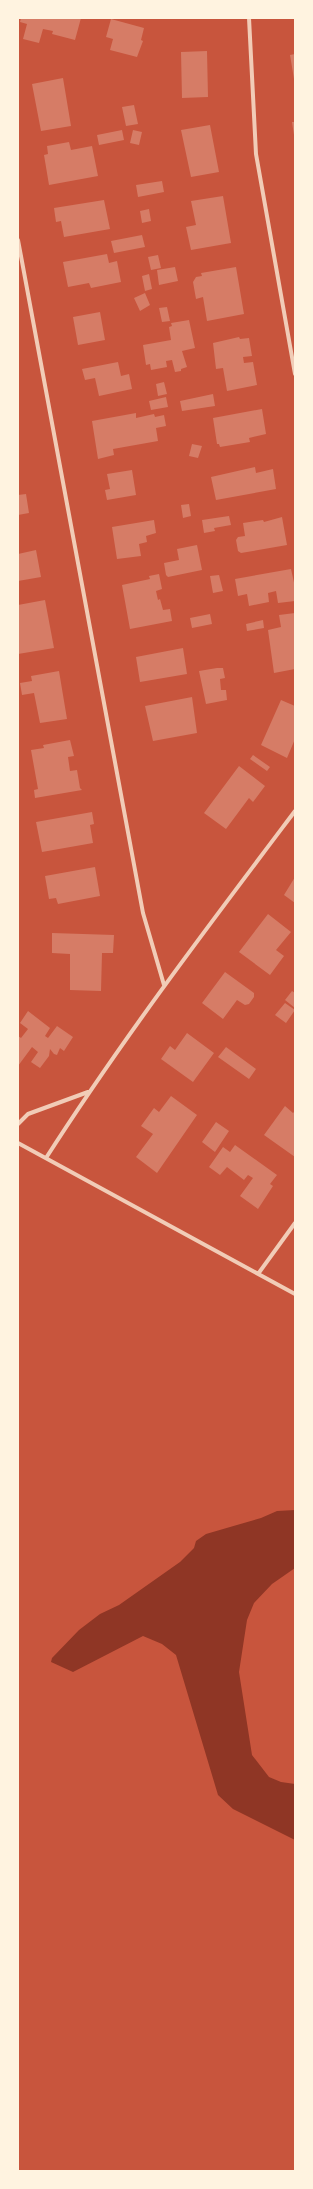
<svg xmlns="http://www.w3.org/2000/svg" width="313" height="2189" font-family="Signika,sans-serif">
<rect width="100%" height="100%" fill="#c8553d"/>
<path fill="#8f3625" d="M295,1510V1568L272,1584L254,1603L247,1620L239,1672L252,1755L269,1777L281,1782L295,1784V1840L233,1809L218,1795L176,1655L162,1644L143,1636L73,1672L51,1662L52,1658L79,1630L100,1614L119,1605L180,1562L194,1548L196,1541L206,1534L261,1518L277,1511Z"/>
<path fill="#d67c66" d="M21,18H81L75,40L52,34L53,31L43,29L39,43L23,39L27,24L20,22Z
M111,19L144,28L141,40L143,41L137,57L110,50L113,39L106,37Z
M207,51L208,97L182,98L181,52Z
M295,54V79H294L290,55Z
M63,78L71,126L41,131L32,84Z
M134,105L138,124L126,126L122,107Z
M292,122H295V135H294Z
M210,125L219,172L191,177L181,130Z
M122,130L124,140L99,145L97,135Z
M133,130L142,132L139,145L130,143Z
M69,142L71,150L92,146L98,176L49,185L44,155L48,154L47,146Z
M162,181L164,192L138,197L136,185Z
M223,196L231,243L191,250L186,227L196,225L191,201Z
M104,200L110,229L64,237L61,221L56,222L54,208Z
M149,209L151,221L142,223L140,211Z
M142,235L145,247L114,253L111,241Z
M107,254L109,263L117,261L121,282L91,288L89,283L68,287L63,262Z
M158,255L161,268L151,270L148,257Z
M175,267L178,281L159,285L157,270Z
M236,267L244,314L207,321L203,297L196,299L193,282L196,277L202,276L201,273Z
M149,274L152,289L145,291L142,276Z
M145,293L150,305L140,311L134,298Z
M167,307L170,321L162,322L159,308Z
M100,312L105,340L78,345L73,317Z
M189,320L195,348L182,351L187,367L181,369V371L175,372L172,360L166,361L167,367L151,370L150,364L146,365L143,345L171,340L169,327L172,326L171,323Z
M239,337L240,339L249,338L252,356L243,357L244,363L253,362L257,385L227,391L223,368L216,369L213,343Z
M118,362L121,376L129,374L132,389L99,396L95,378L85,380L82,369Z
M164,382L167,394L158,396L156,384Z
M213,394L215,406L182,411L180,401Z
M166,397L168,407L151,410L149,401Z
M262,409L266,434L249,438L250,442L220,447L219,444H217L213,418Z
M136,413V418L154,414L155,417L164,415L166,426L156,428L158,441L113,449L114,455L98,459L92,421Z
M192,444L202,446L198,458L189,456Z
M255,467L256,473L273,469L276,489L216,500L211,477Z
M132,470L136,495L107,500L105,490L110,489L107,474Z
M26,494L29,513L18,515V495Z
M189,504L191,516L183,518L181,505Z
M229,516L231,525L214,528L215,531L204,533L202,520Z
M282,517L287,545L241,553L238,551L236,540L238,537L245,536L243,523L263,520L264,522Z
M154,520L156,533L146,536L147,542L139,544L141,556L117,559L112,527Z
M197,545L202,570L168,577L166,575L164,563L179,560L177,549Z
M36,550L41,577L18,581V554Z
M291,569L295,587V601L278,603L276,591L268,593L269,602L249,606L247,594L238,596L235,579Z
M159,574L162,589L156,591L158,600L160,599L163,610L170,609L172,621L130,629L122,585L150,579L149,576Z
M219,575L223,591L213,593L210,576Z
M45,600L54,648L18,654V605Z
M295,613V669L274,673L268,630L281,627L279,615Z
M210,614L212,624L192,628L190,618Z
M263,620L264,628L247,631L246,624Z
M183,648L187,674L140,682L136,657Z
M217,668H223L225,678L220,679L221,690H226L227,700L206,704L199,671Z
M59,671L67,719L40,723L34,693L22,695L20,683L32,681L31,676Z
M192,697L197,733L153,741L145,706Z
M281,700L295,706V739L287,758L261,745Z
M70,740L74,756L68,757L70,771L77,770L80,788L82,790L35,798L34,790L38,789L31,750L44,748L43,745Z
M253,755L270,767L267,771L250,759Z
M239,766L265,786L253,802L249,798L226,829L204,813Z
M92,812L94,824L90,825L93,843L42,852L36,822Z
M95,867L100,896L58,904L56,898L49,899L45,876Z
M295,877V903L284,895Z
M268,914L291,932L276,950L284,956L270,975L239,952Z
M52,933L114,935L113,953H102L101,991L70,990V954L52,953Z
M225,972L254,993V997L249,1004L245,1005L237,1000L223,1019L202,1003Z
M292,991L295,993V1008L285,1000Z
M285,1003L295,1010L286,1023L275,1015Z
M28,1011L50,1028L45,1036L48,1038L57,1026L73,1037L64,1051L60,1048L57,1055L54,1054L50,1049L49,1056L40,1068L31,1062L38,1052L32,1047L18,1066V1036L21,1038L28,1029L20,1023Z
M187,1033L214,1053L193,1082L161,1059L170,1046L175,1050Z
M226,1047L256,1069L249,1079L218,1057Z
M171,1096L197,1115L157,1173L136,1157L153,1134L141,1126L154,1108L159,1112Z
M285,1106L293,1113L295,1111V1157L264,1135Z
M216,1122L229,1131L215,1152L202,1142Z
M235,1145L277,1175L270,1184L273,1186L258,1209L240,1196L253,1178L248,1175L244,1180L227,1167L220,1175L209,1167L223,1147L230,1152Z"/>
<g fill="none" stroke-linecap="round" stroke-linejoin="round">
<path stroke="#f1ccb7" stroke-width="4" d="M249,18L256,154L295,374
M18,240L143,913L164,985
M18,1124L28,1114L88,1092
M18,1143L295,1294
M46,1158C123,1038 209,925 295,811
M258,1274L295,1223"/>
</g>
<rect width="313" height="2189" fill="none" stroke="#fff3e0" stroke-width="38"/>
</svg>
